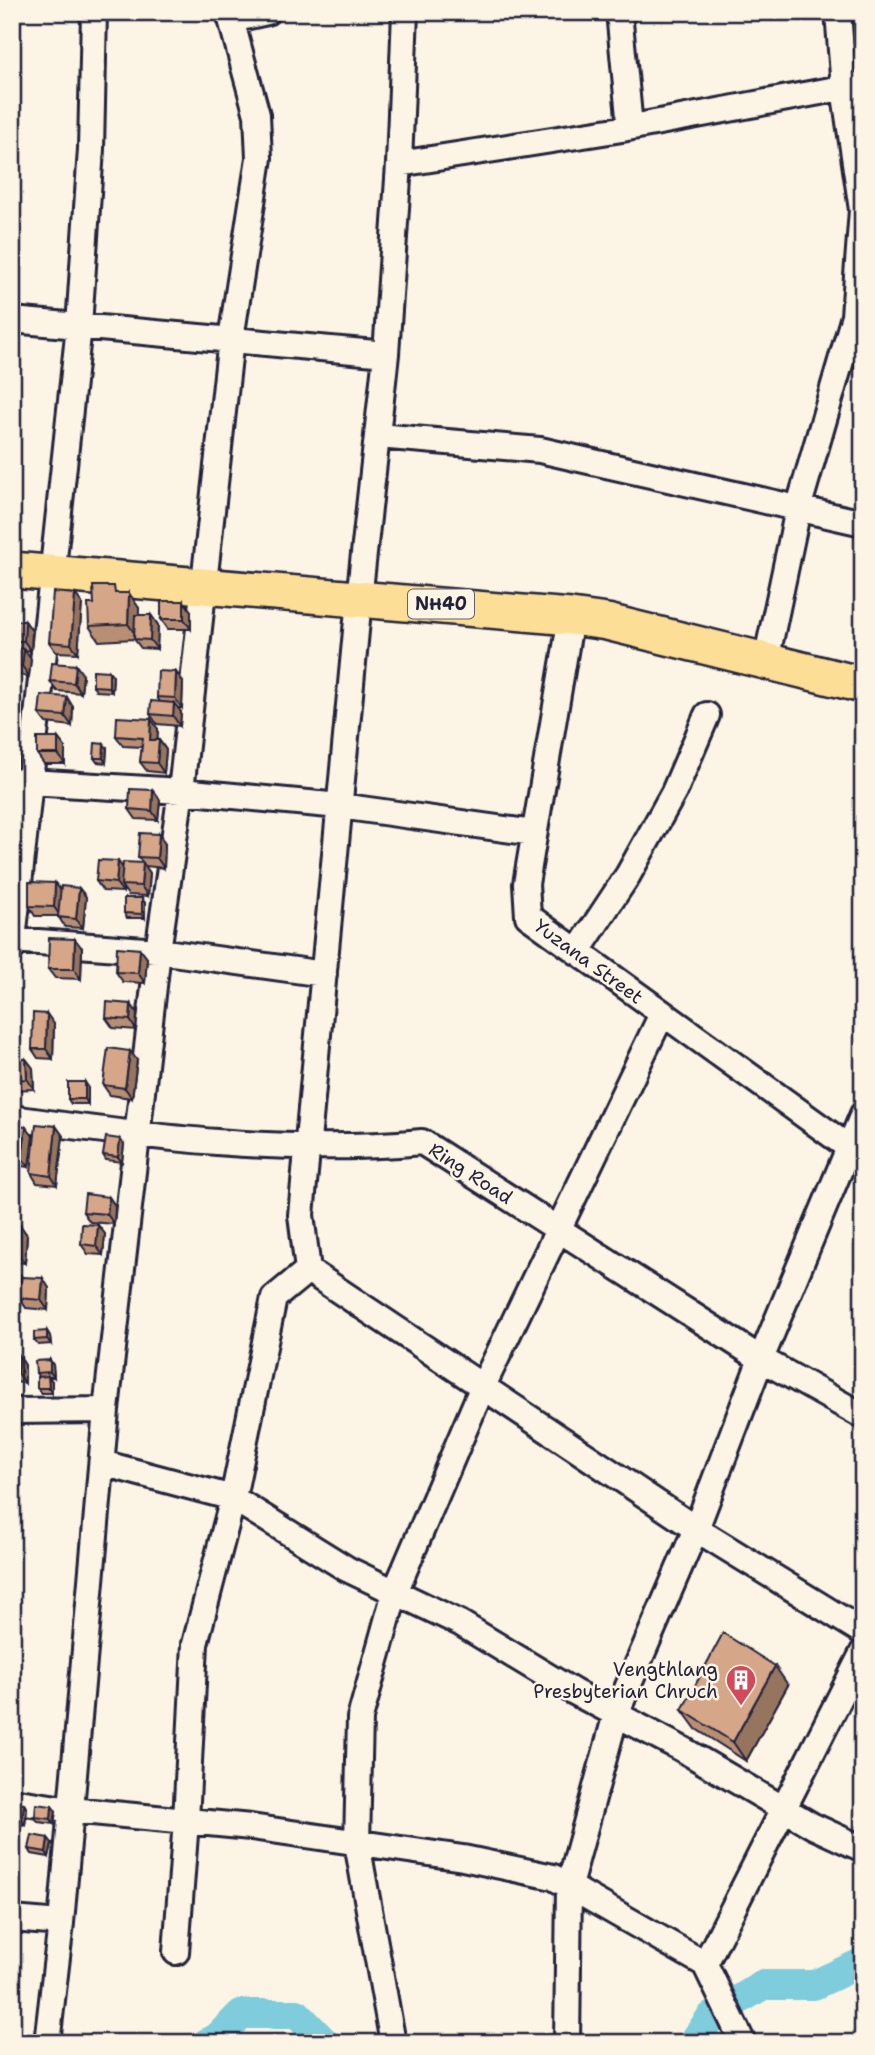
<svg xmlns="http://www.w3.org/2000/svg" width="875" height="2055" font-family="'Shantell Sans',sans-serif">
<rect width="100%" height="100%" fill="#fcf5e5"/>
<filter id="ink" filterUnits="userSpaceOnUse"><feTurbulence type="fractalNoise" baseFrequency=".0143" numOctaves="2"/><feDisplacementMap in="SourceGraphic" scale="14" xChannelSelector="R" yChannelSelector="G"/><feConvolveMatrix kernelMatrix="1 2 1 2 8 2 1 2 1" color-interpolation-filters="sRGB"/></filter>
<g filter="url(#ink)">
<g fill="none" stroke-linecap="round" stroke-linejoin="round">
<path stroke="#7eccdc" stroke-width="30" d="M207,2043L217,2038L241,2014H297L325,2043
M693,2043L711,2017L763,1985H814L863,1962"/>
<g stroke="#22223b" stroke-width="30">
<path id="minor" d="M405,12L399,164L386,354L359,599L301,1215L308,1270L696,1529L863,1632
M619,12L630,127
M838,12L844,88L862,210L854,316
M231,20L267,12
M399,164L622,129L863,84
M12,320L386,354
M378,436L540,450L863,523
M571,617L526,884L528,916L862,1157
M766,661L798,509L854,316H863
M12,781L181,791L340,806L534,833
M12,940L158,951L324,974
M12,949L79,326L91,149L94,12
M577,952L628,875L674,792L707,715
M12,1118C149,1137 284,1155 422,1142L761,1359L863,1416
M12,1411L106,1410
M102,1463L233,1498L347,1569L460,1623L574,1692L682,1749L813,1826L863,1849
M12,1801L71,1810L251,1827L463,1858L553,1877L705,1964L743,2043
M12,1919L61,1923
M176,1952L186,1821L195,1644L233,1498L274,1298L308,1270
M705,1964L863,1652
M47,2043L61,1923L106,1410L158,951L181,791L231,339L259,158L257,115L229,12
M393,2043L357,1843L360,1718L395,1592L483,1386L662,1014
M567,2043L569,1886L616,1714L696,1529L761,1359L863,1114"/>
</g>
<g stroke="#22223b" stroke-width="40">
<path id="highway" d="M12,570L571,617L607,622L863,685"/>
</g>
<use href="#minor" stroke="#fcf5e5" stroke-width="24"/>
<use href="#highway" stroke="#fcde96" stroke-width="35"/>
</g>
<path fill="#b88f75" stroke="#22223b" stroke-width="2" d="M120,593L139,608L138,615H151L158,625L157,649L141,648L134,639L99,641L89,626L94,604Z
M75,594L82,603L78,653L56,652L49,642Z
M191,611V629H168L161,619Z
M12,621H25L32,631L31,651L25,650L31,659L29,676L12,674Z
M109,671L113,676L112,692L96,691L93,686Z
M176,672L183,682L182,708H178L181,712L180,726L157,724L150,714L160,702L157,697Z
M83,675L81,693L57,691L50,681Z
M73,707L72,726L46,723L39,714Z
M158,729L157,740H159L166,750L164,773L147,771L140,762L142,747L123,746L116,736Z
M58,738L65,747V764H44L37,754Z
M107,748L106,763L97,762L94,758Z
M153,790L160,800L158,820L136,819L129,809Z
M165,844L164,868L145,866L150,873L148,896L128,895L123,888V892L103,891L96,881L122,868L143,863L138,857Z
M55,883L61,891L79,888L86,897L83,928L65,927L58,916H35L29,906Z
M145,903V918H127L124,913Z
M82,948L81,979L55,978L48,969Z
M140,949L147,958L145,983L123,982L116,972Z
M131,1004L137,1013L136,1030L113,1028L106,1018Z
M54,1024L53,1059L38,1058L32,1049Z
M12,1059H26L33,1068L34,1089L12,1090Z
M137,1060L132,1098L110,1095L103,1085Z
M88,1087V1104H71L68,1099Z
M12,1125L33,1136L29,1167L12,1165Z
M56,1126L63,1136L57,1185L37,1183L31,1173Z
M124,1144L122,1162L106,1160L103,1155Z
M109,1197L115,1206L114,1224L90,1222L83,1212Z
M12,1225H20L27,1235L25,1263L12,1262Z
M98,1225L105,1234L103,1255L88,1254L81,1244Z
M12,1268H15L22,1277L49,1288L48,1310L26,1308L21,1300L20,1307H12Z
M47,1331L50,1336L51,1344L38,1345L34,1340Z
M12,1355L25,1365V1383L12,1382Z
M50,1360L53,1365L54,1377H49L52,1381V1393H41L37,1388L38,1376L36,1373Z
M788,1685L746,1761L696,1729L682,1710Z
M12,1802L24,1804L27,1809L25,1825L12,1823Z
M56,1811L54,1824L38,1822L35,1817Z
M48,1838L52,1843L49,1857L32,1854L29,1849Z"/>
<path fill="#96745f" stroke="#22223b" stroke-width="2" d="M129,593L139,608L138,638L128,624Z
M75,594L82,603L78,653L71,644Z
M184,601L191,611V629L184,619Z
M151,615L158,625L157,649L150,640Z
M25,621L32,631L31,651L24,641Z
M24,649L31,659L29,676L22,666Z
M76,665L83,675L81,693L74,683Z
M109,671L113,676L112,692L109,687Z
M176,672L183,682L182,708L175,698Z
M67,697L73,707L72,726L65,716Z
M174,703L181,712L180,726L173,716Z
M151,719L158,729L157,749L150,740Z
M58,738L65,747V764L58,754Z
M159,740L166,750L164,773L157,763Z
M104,744L107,748L106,763L103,758Z
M153,790L160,800L158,820L152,811Z
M159,834L165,844L164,868L157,858Z
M118,861L125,871L121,885L123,888V892L116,883Z
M143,863L150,873L148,896L141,886Z
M55,883L62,892L61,917L54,907Z
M79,888L86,897L83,928L76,919Z
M142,898L145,903V918L142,914Z
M75,939L82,948L81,979L74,969Z
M140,949L147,958L145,983L138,973Z
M131,1004L137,1013L136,1030L130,1020Z
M47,1014L54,1024L53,1059L46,1049Z
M130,1051L137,1060L132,1098L125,1088Z
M26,1059L33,1068L34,1089L27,1079Z
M85,1082L88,1087V1104L85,1099Z
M56,1126L63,1136L57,1185L51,1176Z
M26,1127L33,1136L29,1167L22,1158Z
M120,1139L124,1144L122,1162L118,1157Z
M109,1197L115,1206L114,1224L107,1214Z
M20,1225L27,1235L25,1263L18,1254Z
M98,1225L105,1234L103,1255L96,1246Z
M15,1268L22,1277L19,1298L21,1300L20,1307L14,1297Z
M43,1278L49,1288L48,1310L41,1300Z
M47,1331L50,1336L51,1344L47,1339Z
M19,1355L25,1365V1383L18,1373Z
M50,1360L53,1365L54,1377L50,1372Z
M48,1376L52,1381V1393L49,1388Z
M775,1666L788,1685L746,1761L733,1742Z
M24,1804L27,1809L25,1825L22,1820Z
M52,1806L56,1811L54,1824L51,1819Z
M48,1838L52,1843L49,1857L46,1852Z
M12,1867L17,1874L15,1892L12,1888Z"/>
<path fill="#d6a688" stroke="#22223b" stroke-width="2" d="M93,586H114L115,593H129L128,624L89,626L88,604H94Z
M53,592L75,594L71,644L49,642Z
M161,601H184V619H161Z
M135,615H151L150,640L134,639Z
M12,621H25L24,641H12Z
M12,648L24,649L22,666L12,665Z
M52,663L76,665L74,683L50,681Z
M93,670L109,671V687L93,686Z
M158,671L176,672L175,698L157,697Z
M41,695L67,697L65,716L39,714Z
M151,701L174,703L173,716L150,714Z
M117,717L151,719L150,740H159L157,763L140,762L143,738L116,736Z
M37,738H58V754H37Z
M95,743L104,744L103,758H94Z
M130,789L153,790L152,811L129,809Z
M140,833L159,834L157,858L138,857Z
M98,860L118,861L116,883L96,881Z
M123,862L143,863L141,886L121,885Z
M29,882L55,883L54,907L29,906Z
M61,886L79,888L76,919L58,917Z
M124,898H142V914L124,913Z
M49,938L75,939L74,969H48Z
M117,947L140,949L138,973L116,972Z
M107,1002L131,1004L130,1020L106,1018Z
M33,1013L47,1014L46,1049H32Z
M108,1048L130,1051L125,1088L103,1085Z
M12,1059H26L27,1079L12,1080Z
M68,1082H85V1099H68Z
M36,1124L56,1126L51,1176L31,1173Z
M12,1125L26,1127L22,1158L12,1156Z
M106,1137L120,1139L118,1157L103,1155Z
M85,1194L109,1197L107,1214L83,1212Z
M82,1224L98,1225L96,1246L81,1244Z
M12,1225H20L18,1254L12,1253Z
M12,1268H15L14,1297H12Z
M21,1277L43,1278L41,1300L19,1298Z
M47,1331V1339L34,1340V1332Z
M12,1355H19L18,1373H12Z
M50,1360V1372L36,1373L35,1361Z
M48,1376L49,1388H37V1377Z
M723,1633L775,1666L733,1742L682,1710Z
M12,1802L24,1804L22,1820L12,1818Z
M36,1804L52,1806L51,1819L35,1817Z
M32,1835L48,1838L46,1852L29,1849Z"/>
</g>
<defs>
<g id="building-pin" transform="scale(1.575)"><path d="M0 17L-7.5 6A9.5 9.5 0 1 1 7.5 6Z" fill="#d1495b" stroke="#fcf5e5"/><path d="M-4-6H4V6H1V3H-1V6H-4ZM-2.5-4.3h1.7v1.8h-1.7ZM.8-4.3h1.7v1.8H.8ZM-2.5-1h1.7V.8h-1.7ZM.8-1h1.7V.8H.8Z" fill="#fff"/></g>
</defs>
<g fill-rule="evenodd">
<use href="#building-pin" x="741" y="1680"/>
</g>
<g text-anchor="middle" stroke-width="5" stroke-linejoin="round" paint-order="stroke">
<rect fill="#fcf5e5" stroke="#63616e" stroke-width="2" x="408" y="589.5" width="66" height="29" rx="5"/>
<g font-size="18" font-weight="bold" fill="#22223b">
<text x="441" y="610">NH40</text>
</g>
<g font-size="19" fill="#22223b" stroke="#fcf5e5">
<text transform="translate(589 961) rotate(36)" y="7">Yuzana Street</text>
<text transform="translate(471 1173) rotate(33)" y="7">Ring Road</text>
</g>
<g font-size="19" fill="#22223b" stroke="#fcf5e5" text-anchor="end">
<text x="718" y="1676">Vengthlang<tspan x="718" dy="22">Presbyterian Chruch</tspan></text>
</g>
</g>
<rect width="875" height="2055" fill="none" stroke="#fcf5e5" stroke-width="42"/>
<rect x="21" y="21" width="833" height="2013" fill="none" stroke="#22223b" stroke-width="2.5" filter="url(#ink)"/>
</svg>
